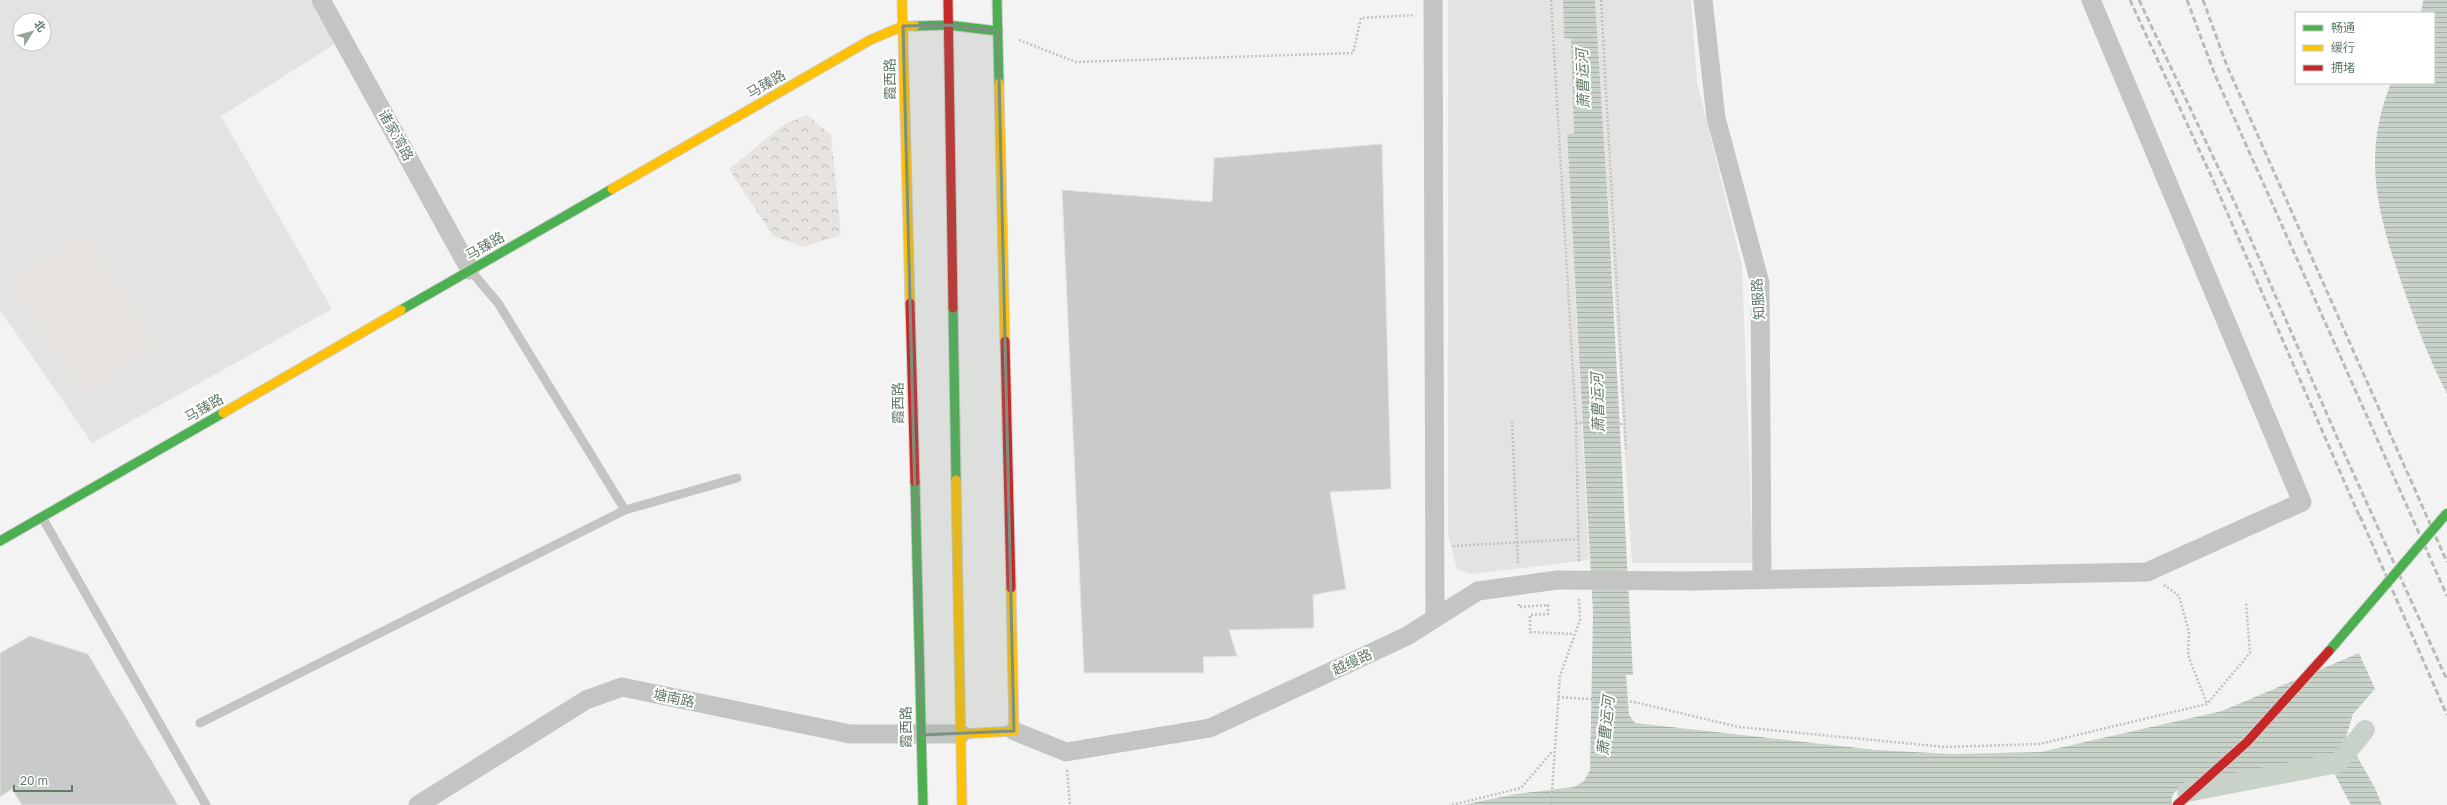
<svg xmlns="http://www.w3.org/2000/svg" width="2447" height="805" font-family="'Golos Text','Noto Sans SC',sans-serif">
<defs>
<pattern id="park-crowns" width="20" height="18" patternUnits="userSpaceOnUse"><rect width="20" height="18" fill="#e6e3e0"/><path d="M2 6a3 3 0 1 1 6 0M12 15a3 3 0 1 1 6 0" fill="none" stroke="#bebdba"/></pattern>
<pattern id="water-rules" width="6" height="5" patternUnits="userSpaceOnUse"><rect width="6" height="5" fill="#c9d2c9"/><path d="M0 2.5h6" fill="none" stroke="#a7afa7"/></pattern>
</defs>
<rect width="100%" height="100%" fill="#f4f3f3"/>
<path fill="#e3e3e2" fill-rule="evenodd" d="M0,0H311L335,44L221,116L332,309L92,443L0,310ZM20,20H44V44H20Z
M1448,0H1563L1564,38L1571,39L1574,134L1567,135L1589,560L1471,574L1457,569L1448,535Z
M1595,0H1691L1697,82L1742,266L1753,563H1632Z"/>
<path fill="url(#park-crowns)" d="M807,115L831,135L841,235L803,247L773,236L729,169L783,125Z"/>
<path fill="#e6e3e0" d="M83,233L158,343L84,394L9,284Z"/>
<path fill="url(#water-rules)" d="M1563,0H1595L1608,205L1633,675H1626L1629,715L1635,723L1876,750L1951,754L2041,752L2222,711L2359,653L2375,689L2353,714L2346,737L2375,788L2382,805H2351L2327,760L2183,786C2175,790 2170,795 2172,805H1462L1516,794L1574,787L1584,781L1590,770L1593,613L1567,134H1574L1571,39L1564,38Z
M2423,0H2447V394C2429,359 2416,324 2403,287C2378,216 2361,157 2391,83H2434V13H2421Z"/>
<g fill="none" stroke-linecap="round" stroke-linejoin="round">
<path stroke="#c9d2c9" stroke-width="20" d="M2187,792L2338,763L2365,730"/>
</g>
<path fill="#c9cbc9" stroke="#e4e2e2" d="M1382,144L1391,489L1330,492L1346,589L1313,595L1314,628L1229,630L1237,656L1203,657L1204,673H1084L1062,190L1212,202L1214,158Z
M30,636L88,654L178,805H22L12,789L0,797V653Z"/>
<g fill="none" stroke-linecap="round" stroke-linejoin="round">
<g stroke="#cecfce" stroke-width="11">
<path id="fast" d="M997,0L999,83
M915,26L948,25L998,31
M953,308L956,480
M401,310L612,189
M915,482L923,805
M0,541L223,413"/>
</g>
<g stroke="#cecfce" stroke-width="11">
<path id="slow" d="M902,0L910,303
M999,83L1005,341
M612,189L870,40L903,26H915
M223,413L401,310
M956,480L962,805
M961,734L1014,731L1011,588"/>
</g>
<g stroke="#cecfce" stroke-width="11">
<path id="jam" d="M948,0L953,308
M910,303L915,482
M1005,341L1011,588"/>
</g>
<path stroke="#c1c3c1" stroke-width="2.5" stroke-dasharray="2 2" stroke-linecap="butt" d="M1551,0L1576,423L1579,562
M1601,0L1626,449
M1019,40L1076,62L1353,53L1361,18L1415,15
M1512,421L1518,565
M1576,423L1625,424
M1453,546L1578,539
M2164,585L2179,596L2189,632L2188,655L2207,704
M1519,604V607L1548,605V614L1530,615V632L1574,634
M1558,697L1634,702L1739,727L1945,747L2039,744L2207,704L2250,653L2246,602
M1067,770L1070,805
M1452,805L1521,788L1552,752
M1551,805L1560,676L1580,620L1579,599"/>
<path stroke="#c3c5c3" stroke-width="9" d="M470,270L498,303L625,510
M42,517L206,805
M200,723L625,510L737,478"/>
<path stroke="#c3c5c3" stroke-width="19" d="M321,0L470,270
M1433,0L1435,618
M1703,0L1716,118L1760,283L1762,580
M1692,581L2147,572L2302,502L2091,0
M1014,731L1066,752L1210,728L1407,636L1478,591L1557,580
M418,805L586,700L622,687L850,734H961"/>
<use href="#fast" stroke="#4caf50" stroke-width="9"/>
<use href="#slow" stroke="#ffc107" stroke-width="9"/>
<use href="#jam" stroke="#c62828" stroke-width="9"/>
<path stroke="#b8bcb9" stroke-width="3" stroke-dasharray="6 3" stroke-linecap="butt" d="M2130,0L2213,180L2361,520
M2139,0L2235,203L2336,435L2447,680
M2187,0L2215,75L2447,596
M2203,0L2227,66L2447,562
M2360,516L2447,715"/>
<g stroke="#cecfce" stroke-width="11" stroke-linecap="butt">
<path id="fast-bridge" d="M2329,651L2447,513"/>
</g>
<g stroke="#cecfce" stroke-width="11" stroke-linecap="butt">
<path id="jam-bridge" d="M2177,805L2247,742L2329,651"/>
</g>
<path stroke="#c3c5c3" stroke-width="19" d="M1557,580L1692,581"/>
<use href="#fast-bridge" stroke="#4caf50" stroke-width="9"/>
<use href="#jam-bridge" stroke="#c62828" stroke-width="9"/>
</g>
<path fill="#7c9081" fill-opacity="0.2" stroke="#7c9081" stroke-width="3" stroke-linejoin="round" d="M948,25L998,31L1014,731L921,735L903,26Z"/>
<g text-anchor="middle" stroke-width="4" stroke-linejoin="round" paint-order="stroke">
<g font-size="14" fill="#627b69" stroke="#fff">
<text transform="translate(890 79) rotate(-91)" y="5">霞西路</text>
<text transform="translate(766 84) rotate(-30)" y="5">马臻路</text>
<text transform="translate(396 135) rotate(61)" y="5">诸家湾路</text>
<text transform="translate(485 246) rotate(-30)" y="5">马臻路</text>
<text transform="translate(1758 299) rotate(-94)" y="5">知服路</text>
<text transform="translate(898 403) rotate(-91)" y="5">霞西路</text>
<text transform="translate(204 408) rotate(-30)" y="5">马臻路</text>
<text transform="translate(1352 662) rotate(-25)" y="5">越缦路</text>
<text transform="translate(674 698) rotate(12)" y="5">塘南路</text>
<text transform="translate(906 727) rotate(-91)" y="5">霞西路</text>
</g>
<g font-size="15" font-style="italic" fill="#637d66" stroke="#fff">
<text transform="translate(1583 79) rotate(-92)" y="5">萧曹运河</text>
<text transform="translate(1598 403) rotate(-92)" y="5">萧曹运河</text>
<text transform="translate(1606 726) rotate(-84)" y="5">萧曹运河</text>
</g>
</g>
<rect x="2295" y="12" width="140" height="72" fill="#ffffff" stroke="#c0cac3"/>
<rect x="2303" y="25" width="20" height="6" fill="#4caf50" stroke="#c0cac3"/>
<text x="2331" y="32" font-size="12" fill="#627b69">畅通</text>
<rect x="2303" y="45" width="20" height="6" fill="#ffc107" stroke="#c0cac3"/>
<text x="2331" y="52" font-size="12" fill="#627b69">缓行</text>
<rect x="2303" y="65" width="20" height="6" fill="#c62828" stroke="#c0cac3"/>
<text x="2331" y="72" font-size="12" fill="#627b69">拥堵</text>
<g transform="translate(32 32) rotate(53)"><circle r="19" fill="#ffffff" stroke="#c0cac3"/>
<path d="M0-3L7 15L0 10L-7 15Z" fill="#95a599"/>
<text y="-6" font-size="11" font-weight="bold" text-anchor="middle" fill="#627b69">北</text>
</g>
<path d="M14 785v6h58v-6" fill="none" stroke="#627b69" stroke-width="2"/>
<text x="20" y="785" font-size="12" fill="#627b69" stroke="#ffffff" stroke-width="3" paint-order="stroke">20 m</text>
</svg>
